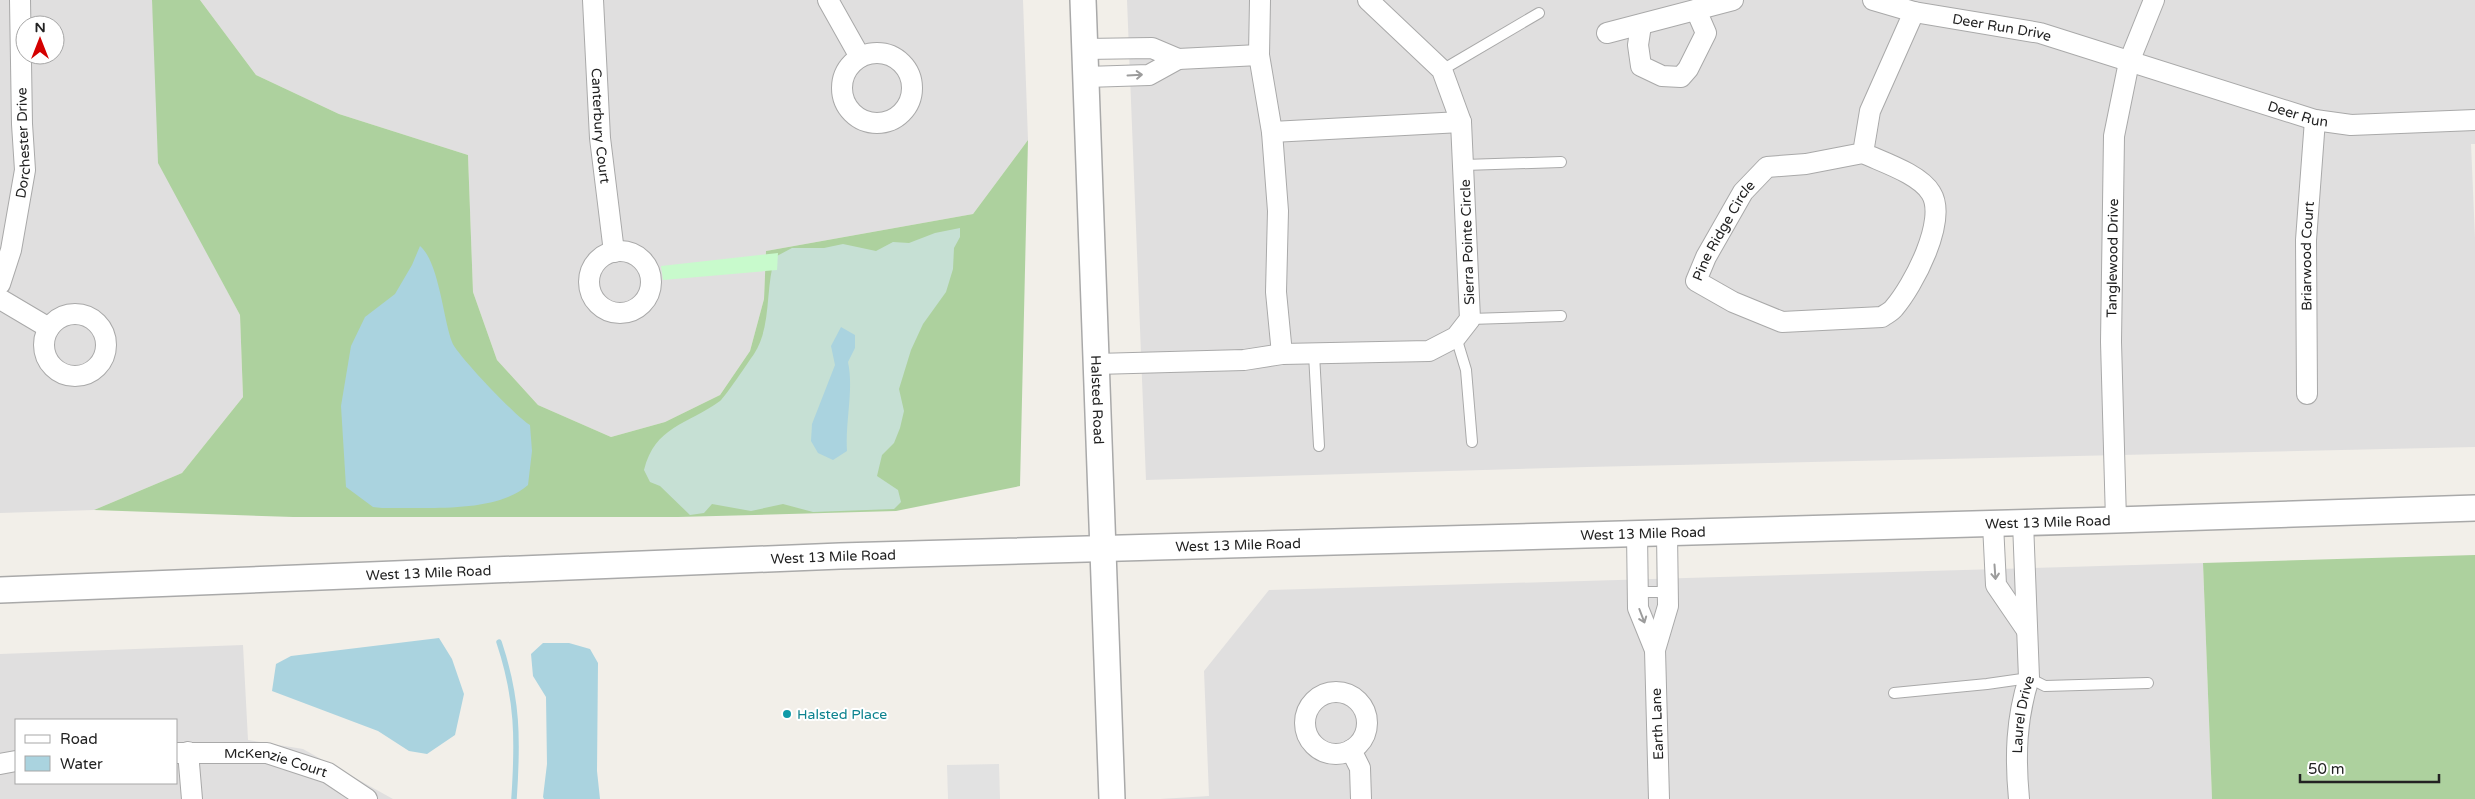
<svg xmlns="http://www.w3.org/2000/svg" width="2475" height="799" font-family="'Varela Round',sans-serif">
<rect width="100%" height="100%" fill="#f2efe9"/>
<path fill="#e0dfdf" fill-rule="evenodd" d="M0,0H152L154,25L202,243L240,315L243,397L182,473L94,510L0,513ZM25,25H55V55H25Z
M200,0H1023L1028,140L973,214L766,251L764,299L750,351L720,395L665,422L611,437L538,405L497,360L473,292L468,155L339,114L256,75Z
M1127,0H2475V144H2471L2475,238V447L1587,467L1146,480Z
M2203,563L2212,799H1160L1209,796L1204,671L1269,590Z
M243,645L248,740L303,749L393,799H0V654ZM16,720H176V783H16Z"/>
<path fill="#add19e" d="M152,0H200L256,75L339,114L468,155L473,292L497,360L538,405L611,437L665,422L720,395L750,351L764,299L766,251L973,214L1028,140L1020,486L896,511L678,517H293L94,510L182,473L243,397L240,315L158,163Z
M2475,555V799H2212L2203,563Z"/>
<path fill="#c6e0d4" d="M960,228V237L954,248L953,269L946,292L923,324L911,350L899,389L904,411L900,428L894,443L882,455L877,476L898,490L901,502L894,509L813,512L783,504L751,511L712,504L704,513L690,515L660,486L650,482L644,470C655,426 687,425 720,401C725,397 749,361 754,354C772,327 765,287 775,257L792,248H824L843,244L876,251L893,242L909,243L935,233Z"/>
<path fill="#c8facc" d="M778,253L777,270L663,280L661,266Z"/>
<path fill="#e2e2e2" d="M999,764L1000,799H948L947,765Z"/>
<path fill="#aad3df" d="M420,246C439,262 443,318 452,342C456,354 519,420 530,425L532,451L528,485C496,514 424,507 382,508L373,507L346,487L341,406L351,346L365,317L395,294L412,265Z
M841,327L855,335V348L848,362C854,390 845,421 847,451L833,460L818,453L811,441L812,424L835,365L831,346Z
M439,638L452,659L464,694L455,735L427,754L409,751L378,731L272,691L276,664L291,656Z
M543,643H569L590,649L598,663L597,771L600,799H544L543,797L547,764L546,697L533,676L531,654Z"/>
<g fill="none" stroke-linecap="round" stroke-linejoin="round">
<path stroke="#aad3df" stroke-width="5.5" d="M499,642C518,699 518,740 514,799"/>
<g stroke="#a9a9a9" stroke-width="12">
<path id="service" d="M1442,70L1539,13
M1464,165L1561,162
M1470,319L1561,316
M1456,337L1466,370L1472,442
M1314,354L1319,446
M1638,592H1668
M1894,693L1987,684L2029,678L2045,686L2148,683"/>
</g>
<g stroke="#a9a9a9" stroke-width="22">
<g id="minor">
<path id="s1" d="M593,0L600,138L614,252"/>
<path d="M828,0L860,57"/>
<path d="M1260,0L1259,55L1272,132L1278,211L1276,292L1282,354"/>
<path id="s2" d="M1873,0L1914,12L2040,33L2315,120L2351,125L2475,120"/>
<path d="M1641,25L1638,45L1641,66L1662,76L1681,77L1688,69L1706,33L1696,10"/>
<path d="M1607,33L1733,0"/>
<path d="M1085,49L1152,48L1178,59L1149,75L1086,77"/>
<circle cx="877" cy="88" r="35"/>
<path d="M1178,59L1259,55"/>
<path d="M1272,132L1461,122"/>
<path id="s3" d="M1863,153C1882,162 1920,174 1931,193C1948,220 1913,286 1894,308C1891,312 1886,314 1882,317L1782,322L1733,302L1696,281L1706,257L1743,192L1767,167L1806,164L1863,153L1870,111L1914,12"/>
<circle cx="620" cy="282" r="31"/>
<path id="s4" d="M0,284L11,250L25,170L22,124L20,0"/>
<path d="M0,299L49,328"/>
<circle cx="75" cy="345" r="31"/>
<path d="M1096,364L1244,360L1282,354L1429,351L1456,337L1470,319L1461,122L1442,70L1368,0"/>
<path id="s5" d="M2307,394L2306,240L2315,120"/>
<path id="s6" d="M2116,520L2111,342L2114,136L2129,62L2154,0"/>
<path d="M1993,524L1996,585L2026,629"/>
<path d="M1637,533L1638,608L1655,650"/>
<circle cx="1336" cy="723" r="31"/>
<path d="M1351,750L1360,768L1361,799"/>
<path d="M188,752L192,799"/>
<path id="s7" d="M176,753H267L328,773L367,799"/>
<path d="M0,764L16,761"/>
<path d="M1659,799L1655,650L1668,606L1667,533"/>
<path id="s8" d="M2019,799C2015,757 2016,719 2029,678L2023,522"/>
</g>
</g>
<g stroke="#a9a9a9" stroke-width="28">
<g id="tertiary">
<path id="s9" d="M1083,0L1112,799"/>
<path id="s10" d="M0,590L840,556L2116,520L2475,508"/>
</g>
</g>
<use href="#service" stroke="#fff" stroke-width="10"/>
<use href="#minor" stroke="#fff" stroke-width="20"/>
<use href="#tertiary" stroke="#fff" stroke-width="25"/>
</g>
<defs><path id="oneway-shaft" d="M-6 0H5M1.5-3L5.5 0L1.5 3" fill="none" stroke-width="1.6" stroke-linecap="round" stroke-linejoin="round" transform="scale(1.25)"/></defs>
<g stroke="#9c9c9c">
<use href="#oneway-shaft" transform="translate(1135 75) rotate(-3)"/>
<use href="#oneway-shaft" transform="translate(1995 572) rotate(86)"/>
<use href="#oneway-shaft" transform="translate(1642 616) rotate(69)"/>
</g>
<circle fill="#0f9aa8" stroke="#fff" stroke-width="2" cx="787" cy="714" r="5"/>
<g text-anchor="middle" stroke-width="4" stroke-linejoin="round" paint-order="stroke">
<g font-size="14" fill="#222" stroke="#fff">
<text dy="5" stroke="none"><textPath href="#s2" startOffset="132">Deer Run Drive</textPath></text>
<text dy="5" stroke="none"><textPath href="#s2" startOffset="441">Deer Run</textPath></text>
<text dy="5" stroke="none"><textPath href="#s1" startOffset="126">Canterbury Court</textPath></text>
<text dy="5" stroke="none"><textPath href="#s4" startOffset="144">Dorchester Drive</textPath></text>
<text dy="5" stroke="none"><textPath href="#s3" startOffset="474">Pine Ridge Circle</textPath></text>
<text transform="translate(1467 242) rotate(-92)" y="5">Sierra Pointe Circle</text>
<text dy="5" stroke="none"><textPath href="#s6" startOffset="262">Tanglewood Drive</textPath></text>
<text dy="5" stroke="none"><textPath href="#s5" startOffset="138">Briarwood Court</textPath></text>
<text dy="5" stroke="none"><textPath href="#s9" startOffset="400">Halsted Road</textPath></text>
<text dy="5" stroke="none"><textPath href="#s10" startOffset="2049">West 13 Mile Road</textPath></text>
<text dy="5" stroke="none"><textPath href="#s10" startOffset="1644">West 13 Mile Road</textPath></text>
<text dy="5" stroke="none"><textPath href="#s10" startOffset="1239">West 13 Mile Road</textPath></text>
<text dy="5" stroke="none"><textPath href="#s10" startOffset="834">West 13 Mile Road</textPath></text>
<text dy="5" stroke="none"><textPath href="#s10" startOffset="429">West 13 Mile Road</textPath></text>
<text dy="5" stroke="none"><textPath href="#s8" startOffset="85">Laurel Drive</textPath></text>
<text transform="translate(1657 724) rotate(-92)" y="5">Earth Lane</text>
<text dy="5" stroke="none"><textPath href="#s7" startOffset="101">McKenzie Court</textPath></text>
</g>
<g font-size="14" fill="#0d838f" stroke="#fff" text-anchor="start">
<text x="797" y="719">Halsted Place</text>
</g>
</g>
<rect x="15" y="719" width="162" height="65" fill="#ffffff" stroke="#a7a7a7"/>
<rect x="25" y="735" width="25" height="8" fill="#ffffff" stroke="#a7a7a7"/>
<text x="60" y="744" font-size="15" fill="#222222">Road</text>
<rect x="25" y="756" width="25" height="15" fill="#aad3df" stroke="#a7a7a7"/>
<text x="60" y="769" font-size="15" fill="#222222">Water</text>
<g transform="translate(40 40)"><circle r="24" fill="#ffffff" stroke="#a7a7a7"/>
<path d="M0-4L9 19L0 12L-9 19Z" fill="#d40000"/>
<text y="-8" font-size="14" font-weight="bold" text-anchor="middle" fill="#222222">N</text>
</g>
<path d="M2300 774v8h139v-8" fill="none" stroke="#222222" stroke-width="2.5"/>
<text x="2308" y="774" font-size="15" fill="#222222" stroke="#ffffff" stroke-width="4" paint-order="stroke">50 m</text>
</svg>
